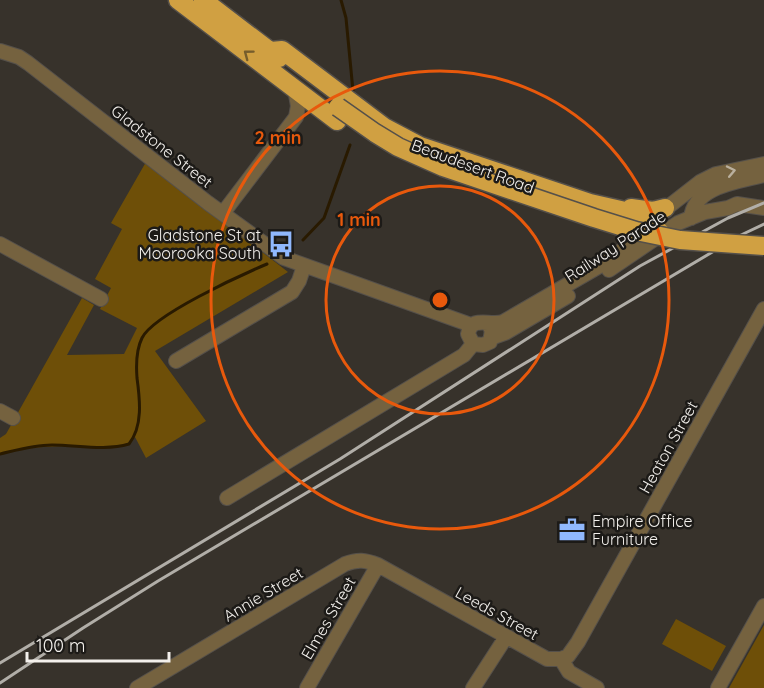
<svg xmlns="http://www.w3.org/2000/svg" width="764" height="688" font-family="Quicksand,sans-serif">
<rect width="100%" height="100%" fill="#37322b"/>
<path fill="#6e4f08" d="M146,162L288,272L155,351L206,421L146,458L135,437L129,444L121,446C77,447 45,443 0,454V438L6,434L82,298L94,305L67,355L124,354L137,328L100,309L111,288L95,279L122,229L111,223Z
M676,619L726,646L712,671L662,644Z
M764,625V688H729Z"/>
<g fill="none" stroke-linecap="round" stroke-linejoin="round">
<path stroke="#291a00" stroke-width="3" d="M341,0L346,18L353,91
M303,240L324,218L350,145
M0,454C17,450 34,445 52,445C77,445 105,451 129,444C143,426 140,400 137,378C136,365 136,350 142,338C153,315 241,275 267,264"/>
<g stroke="#55504a" stroke-width="16">
<path id="minor" d="M0,51L19,57L28,63L208,203L284,258L471,325
M223,213L296,117L298,106L295,89
M659,214L700,182L716,174L764,164
M691,218C694,186 738,182 764,175
M0,244L101,299
M609,270L678,223L705,212L728,208L737,204L764,208
M488,324L492,330L490,342L483,345L473,344L468,334C471,315 489,326 503,322L603,264L618,254L646,227
M491,338L505,333L568,296
M176,361L292,292L299,281L304,266
M0,411L13,418
M227,498L464,355L473,344
M561,659L568,656L578,642L764,309
M137,688L345,564C358,559 365,560 378,565L547,659H561L569,672L597,688
M307,688L378,565
M473,688L506,637
M718,688L764,606"/>
</g>
<g stroke="#55504a" stroke-width="21">
<path id="highway" d="M178,0L337,121
M203,0L279,58
M271,51L282,50L384,127L420,146L590,203L634,213L646,219L662,234
M631,208L653,211L665,208"/>
</g>
<use href="#minor" stroke="#75623f" stroke-width="14"/>
<use href="#highway" stroke="#d0a042" stroke-width="18"/>
<path stroke="#b1aea8" stroke-width="3" d="M0,663L340,459L640,266L728,218L764,203
M0,683L83,628L158,581L741,235L764,224"/>
<g stroke="#55504a" stroke-width="21" stroke-linecap="butt">
<path id="highway-bridge" d="M338,107L375,133L398,147L443,167L594,218L636,231L680,240L764,246"/>
</g>
<use href="#highway-bridge" stroke="#d0a042" stroke-width="18"/>
</g>
<defs><path id="oneway-chevron" d="M-2-3.5L2.5 0L-2 3.5" fill="none" stroke-width="1.6" stroke-linecap="round" stroke-linejoin="round" transform="scale(1.5)"/></defs>
<use stroke="#765d2c" href="#oneway-chevron" transform="translate(248 54) rotate(-143)"/>
<use stroke="#bab09e" href="#oneway-chevron" transform="translate(731 171) rotate(-12)"/>
<g fill="none" stroke="#e8590c" stroke-width="3">
<circle cx="440" cy="300" r="114"/>
<circle cx="440" cy="300" r="229"/>
</g>
<defs>
<g id="bus-bare" transform="scale(2.07)"><path d="M-5-6H5V4H4V6H2V4H-2V6H-4V4H-5ZM-3.5-4V0h7V-4ZM-3.5 1.2v1.5H-2V1.2ZM2 1.2v1.5H3.5V1.2Z" fill="#90b8fd" stroke="#1c1a17" stroke-width="2.5" paint-order="stroke"/></g>
<g id="office-bare" transform="scale(2.07)"><path d="M-6-3h4V-5.5h4V-3h4V5H-6ZM-1-4.5V-3h2v-1.5ZM-6 0V1H6V0Z" fill="#90b8fd" stroke="#1c1a17" stroke-width="2.5" paint-order="stroke"/></g>
</defs>
<g fill-rule="evenodd">
<use href="#bus-bare" x="281" y="244"/>
<use href="#office-bare" x="572" y="530"/>
</g>
<g text-anchor="middle" stroke-width="5" stroke-linejoin="round" paint-order="stroke">
<g font-size="16" fill="#f3f0ec" stroke="#1c1a17">
<text transform="translate(162 146) rotate(38)" y="6">Gladstone Street</text>
<text transform="translate(473 166) rotate(20)" y="6">Beaudesert Road</text>
<text transform="translate(615 246) rotate(-33)" y="6">Railway Parade</text>
<text transform="translate(668 447) rotate(-61)" y="6">Heaton Street</text>
<text transform="translate(263 594) rotate(-31)" y="6">Annie Street</text>
<text transform="translate(497 613) rotate(29)" y="6">Leeds Street</text>
<text transform="translate(328 618) rotate(-60)" y="6">Elmes Street</text>
</g>
<g font-size="16" fill="#f3f0ec" stroke="#1c1a17" text-anchor="end">
<text x="261" y="241">Gladstone St at<tspan x="261" dy="18">Moorooka South</tspan></text>
<text x="592" y="527" text-anchor="start">Empire Office<tspan x="592" dy="18">Furniture</tspan></text>
</g>
</g>
<circle cx="440" cy="300" r="9" fill="#e8590c" stroke="#1c1a17" stroke-width="3"/>
<g font-size="18" text-anchor="middle" font-weight="bold" fill="#e8590c" stroke="#1c1a17" stroke-width="5" stroke-linejoin="round" paint-order="stroke">
<text x="278" y="144">2 min</text>
<text x="359" y="226">1 min</text>
</g>
<path d="M27 652v9h142v-9" fill="none" stroke="#f3f0ec" stroke-width="3"/>
<text x="36" y="652" font-size="18" fill="#f3f0ec" stroke="#1c1a17" stroke-width="4.5" paint-order="stroke">100 m</text>
</svg>
